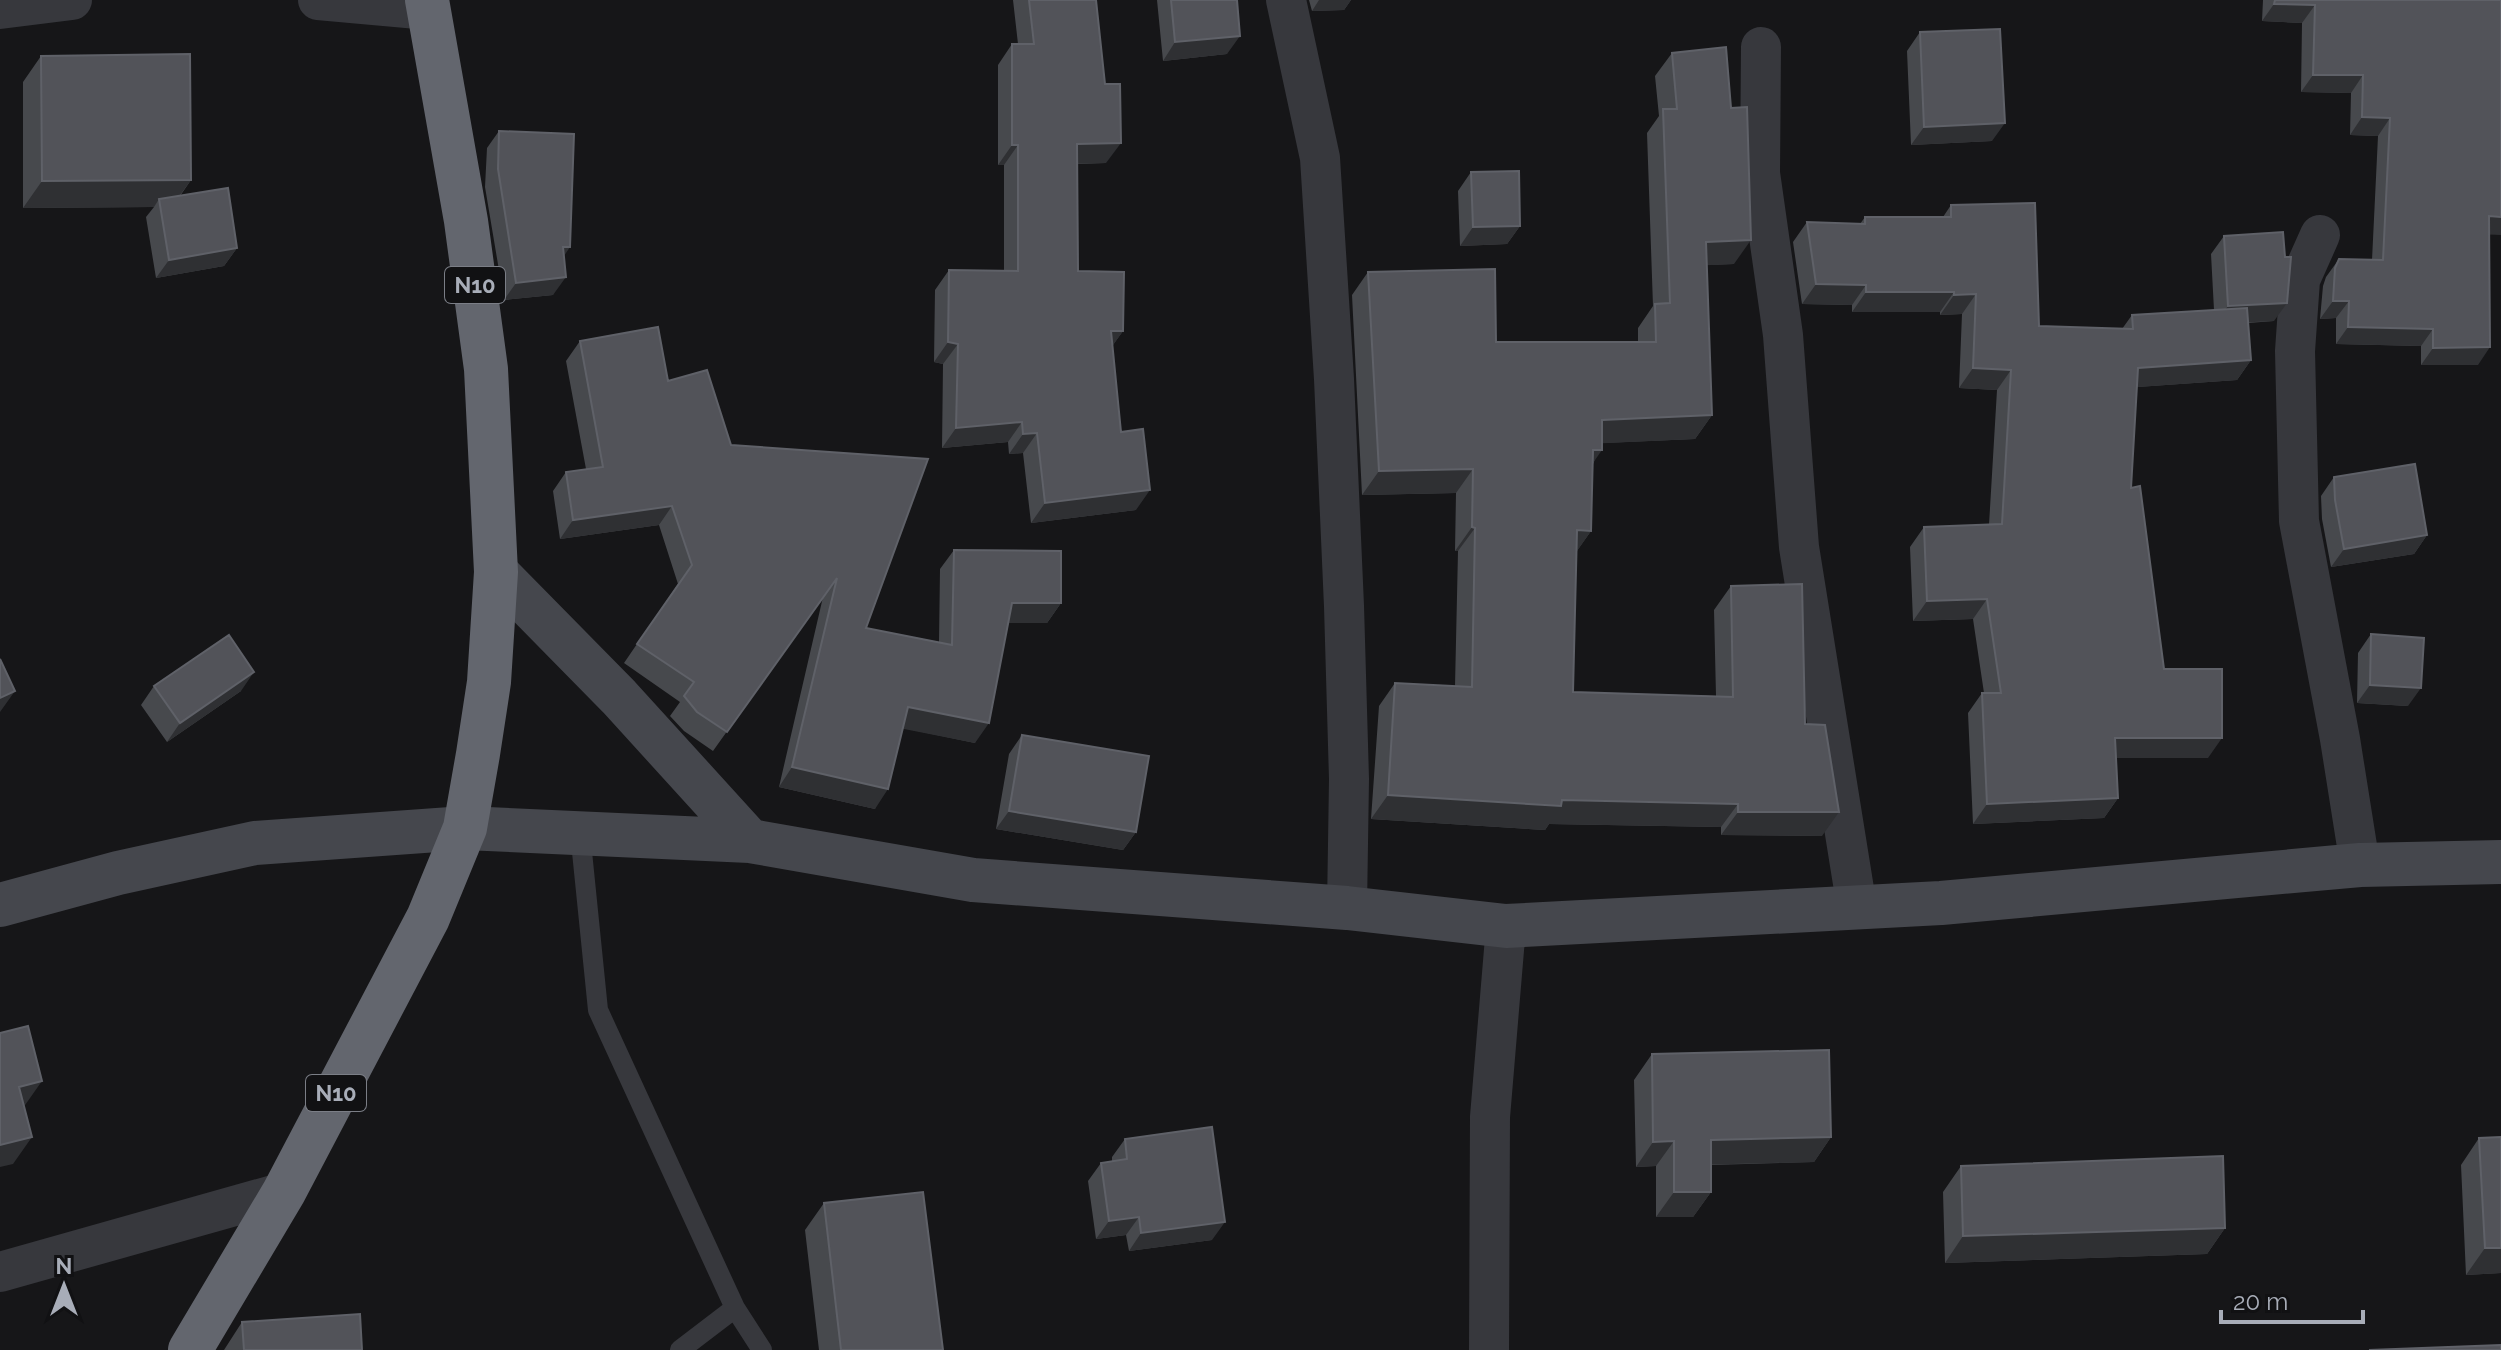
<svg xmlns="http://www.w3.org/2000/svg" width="2501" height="1350" font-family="Raleway,sans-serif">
<rect width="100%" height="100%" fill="#161618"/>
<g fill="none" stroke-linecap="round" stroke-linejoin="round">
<path stroke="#37383d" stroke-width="20" d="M580,832L598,1010L735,1308L762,1350
M680,1350L735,1308"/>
<path stroke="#37383d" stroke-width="40" d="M318,0L429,10
M1286,0L1320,158L1334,379L1344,606L1349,779L1347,908
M0,9L72,0
M1761,47L1760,173L1783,335L1799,547L1857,908
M2320,235L2300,280L2295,351L2299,521L2340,739L2360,865
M0,1272L284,1192
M1489,1350L1490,1117L1506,926"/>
<path stroke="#45474d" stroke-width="44" d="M496,572L619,697L750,841
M0,905L118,873L255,843L465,828L750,841L973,880L1347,908L1506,926L1941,903L2360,865L2501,862"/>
<path stroke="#63666e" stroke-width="44" d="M190,1350L284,1192L428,918L465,828L478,754L489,682L496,572L486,369L466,221L427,0"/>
</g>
<path fill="#47494d" d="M1013,0H1096L1106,163L1077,164L1078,271L1123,331L1112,346L1121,432L1136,510L1031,523L1023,453L1009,454L1008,442L942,448L943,364L934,362L935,290L949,270H1004V165H998V65L1012,44H1018Z
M1157,0H1237L1227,54L1163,61Z
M1309,0H1351L1344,10L1312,11Z
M2263,0H2501L2489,234L2478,365H2421V346L2336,344V318L2320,319L2323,286L2326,277L2339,259L2372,260L2378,136L2350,135L2351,93L2301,92L2302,23L2262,21Z
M1920,32L1992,141L1911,145L1907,51Z
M1672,53L1734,264L1706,265L1712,415L1695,439L1602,443L1593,464L1591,531L1576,552L1573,692L1716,696L1714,610L1731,586L1805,724L1822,836L1721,835V827L1549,824L1545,830L1371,819L1379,706L1395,683L1455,686L1458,551H1455L1456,493L1362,495L1352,295L1368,272L1496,342H1638V328L1653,306L1647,133L1659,116L1655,76Z
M41,56L191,180L180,196L237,248L224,266L156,278L146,217L154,207L23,208V82Z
M499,131L564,256L553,295L504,300L485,187L487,148Z
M1471,172L1520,226L1507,244L1460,246L1458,191Z
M1951,205L2039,326L2122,329L2132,315L2214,310L2211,254L2224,236L2274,321L2248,323L2251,360L2237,380L2137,387L2131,488L2164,669L2208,758H2116L2118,798L2104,818L1973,824L1968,713L1982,693H1984L1973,619L1913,621L1910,547L1924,527L1989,525L1997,390L1959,388L1962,314L1940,315V312H1852V305L1802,304L1793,242L1807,222L1860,224L1865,217H1943Z
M580,341L668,381L731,445L928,459L866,628L939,642L940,569L954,550L1061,603L1047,623H1008L975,743L903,728L875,809L779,787L823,597L713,751L684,731L670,716L680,702L624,663L678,584L659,525L560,539L553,491L566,472L586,469L566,361Z
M2334,477L2427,535L2414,554L2331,567L2322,519L2321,496Z
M2371,634L2408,706L2357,703L2358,653Z
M154,686L241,691L167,742L141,705Z
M1022,735L1136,832L1123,850L996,829L1009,754Z
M1652,1054L1831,1137L1814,1162L1711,1165V1192L1693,1217H1656V1166L1636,1167L1634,1080Z
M2479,1138L2501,1273L2466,1275L2461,1165Z
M1125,1139L1212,1240L1129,1251L1126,1235L1096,1239L1088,1181L1101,1163L1112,1161V1157Z
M1961,1166L2225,1228L2207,1254L1945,1263L1943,1192Z
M824,1203L943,1350H819L805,1230Z
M242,1322L362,1350H224Z"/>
<path fill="#2f3033" d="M1319,0H1351L1344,10L1312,11Z
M2274,4L2315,5L2302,23L2262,21Z
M1240,36L1227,54L1163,61L1175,42Z
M2313,75H2363L2351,93L2301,92Z
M2362,117L2390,118L2378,136L2350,135Z
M2005,123L1992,141L1911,145L1924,127Z
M1121,143L1106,163L1063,164L1077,144Z
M1012,145H1018L1004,165H998Z
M191,180L172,206L159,199L154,207L23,208L42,181Z
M2489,216L2501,217V235L2476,234Z
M1520,226L1507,244L1460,246L1473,227Z
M1751,240L1734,264L1689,266L1706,242Z
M563,247H570L558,265Z
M237,248L224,266L156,278L169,260Z
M566,277L553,295L504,300L516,283Z
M1816,284L1866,285L1852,305L1802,304Z
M1866,292H1954L1940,312H1852Z
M1976,294L1962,314L1940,315L1954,295Z
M2333,301H2349L2336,318L2320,319Z
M2287,303L2274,321L2215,324L2228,306Z
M2348,327L2433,329L2421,346L2336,344Z
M1111,331H1123L1109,351Z
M948,342L958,344L943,364L934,362Z
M2490,347L2478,365H2421L2433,348Z
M2251,360L2237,380L2124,388L2138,368Z
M1973,368L2011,370L1997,390L1959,388Z
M1712,415L1695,439L1586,444L1602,420Z
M1022,422L1008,442L942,448L956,428Z
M1037,433L1023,453L1009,454L1023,434Z
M1593,450H1602L1586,473Z
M1473,469L1456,493L1362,495L1379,471Z
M1150,490L1136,510L1031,523L1045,503Z
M672,506L659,525L560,539L573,520Z
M1472,527L1475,528L1458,551H1455Z
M1577,530L1591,531L1575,554Z
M2427,535L2414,554L2331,567L2344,549Z
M1987,599L1973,619L1913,621L1927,601Z
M1012,603H1061L1047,623H999Z
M254,672L241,691L167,742L180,723Z
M2370,685L2421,688L2408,706L2357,703Z
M15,691L0,712V698Z
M908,707L989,723L975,743L894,727Z
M2115,738H2222L2208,758H2101Z
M792,767L888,789L875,809L779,787Z
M1388,795L1738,804L1721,827L1549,824L1545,830L1371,819Z
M2118,798L2104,818L1973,824L1987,804Z
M1009,811L1136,832L1123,850L996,829Z
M1738,812H1839L1822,836L1721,835Z
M42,1081L23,1108L19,1087Z
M32,1137L13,1164L0,1167V1145Z
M1831,1137L1814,1162L1693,1165L1711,1140Z
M1674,1141L1656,1166L1636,1167L1653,1142Z
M1674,1192H1711L1693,1217H1656Z
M1139,1217L1126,1235L1096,1239L1109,1221Z
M1225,1222L1212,1240L1129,1251L1141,1233Z
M2225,1228L2207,1254L1945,1263L1963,1236Z
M2485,1248H2501V1273L2466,1275Z"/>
<path fill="#525359" stroke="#5f6168" stroke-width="2" d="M1029,0H1096L1105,84H1120L1121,143L1077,144L1078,271L1124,272L1123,331H1111L1121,432L1143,429L1150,490L1045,503L1037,433L1023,434L1022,422L956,428L958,344L948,342L949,270L1018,271V145H1012V44H1034Z
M1171,0H1237L1240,36L1175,42Z
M2275,0H2501V217L2489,216L2490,347L2433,348V329L2348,327L2349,301H2333L2335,268L2339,259L2383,260L2390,118L2362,117L2363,75H2313L2315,5L2274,4Z
M2000,29L2005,123L1924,127L1920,32Z
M1726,47L1731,108L1747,107L1751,240L1706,242L1712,415L1602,420V450H1593L1591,531L1577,530L1573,692L1733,697L1731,586L1802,584L1805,724L1825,725L1839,812H1738V804L1562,800L1561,806L1388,795L1395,683L1472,687L1475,528L1472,527L1473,469L1379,471L1368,272L1495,269L1496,342H1656L1655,304L1670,303L1663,109H1677L1672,53Z
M190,54L191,180L42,181L41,56Z
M499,131L574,134L570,247H563L566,277L516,283L498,169Z
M1519,171L1520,226L1473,227L1471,172Z
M228,188L237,248L169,260L159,199Z
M2035,203L2039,326L2133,329L2132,315L2247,308L2251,360L2138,368L2131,488L2140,486L2164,669H2222V738H2115L2118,798L1987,804L1982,693H2001L1987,599L1927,601L1924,527L2002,524L2011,370L1973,368L1976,294L1954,295V292H1866V285L1816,284L1807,222L1865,224V217H1951V205Z
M2283,232L2285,257H2291L2287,303L2228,306L2224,236Z
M658,327L668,381L707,370L731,445L928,459L866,628L952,645L954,550L1061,551V603H1012L989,723L908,707L888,789L792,767L837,578L727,732L697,712L684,696L694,682L637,644L692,565L672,506L573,520L566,472L603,467L580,341Z
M2415,464L2427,535L2344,549L2335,500L2334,477Z
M2371,634L2424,638L2421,688L2370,685Z
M229,635L254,672L180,723L154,686Z
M0,659L15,691L0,698Z
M1022,735L1149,756L1136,832L1009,811Z
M28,1026L42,1081L19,1087L32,1137L0,1145V1033Z
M1829,1050L1831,1137L1711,1140V1192H1674V1141L1653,1142L1652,1054Z
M1212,1127L1225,1222L1141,1233L1139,1217L1109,1221L1101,1163L1127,1159L1125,1139Z
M2501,1137V1248H2485L2479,1138Z
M2223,1156L2225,1228L1963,1236L1961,1166Z
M923,1192L943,1350H841L824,1203Z
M360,1314L362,1350H244L242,1322Z
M2501,1345V1350H2369Z"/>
<g text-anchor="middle" stroke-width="7" stroke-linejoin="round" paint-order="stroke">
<g fill="#111113" stroke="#7b7e86" stroke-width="2">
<rect x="445" y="267" width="60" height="36" rx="6"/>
<rect x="306" y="1075" width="60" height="36" rx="6"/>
</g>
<g font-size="22" font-weight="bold" fill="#a8adb8">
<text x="475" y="293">N10</text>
<text x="336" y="1101">N10</text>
</g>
</g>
<g transform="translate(64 1286)" stroke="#111113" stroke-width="6" paint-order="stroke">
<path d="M0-6L14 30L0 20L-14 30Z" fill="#a8adb8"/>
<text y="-12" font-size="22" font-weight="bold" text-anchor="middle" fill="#a8adb8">N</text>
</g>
<path d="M2221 1310v12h142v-12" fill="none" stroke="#a8adb8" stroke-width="4"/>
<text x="2233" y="1310" font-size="24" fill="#a8adb8" stroke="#111113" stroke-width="6" paint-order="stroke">20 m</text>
</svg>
